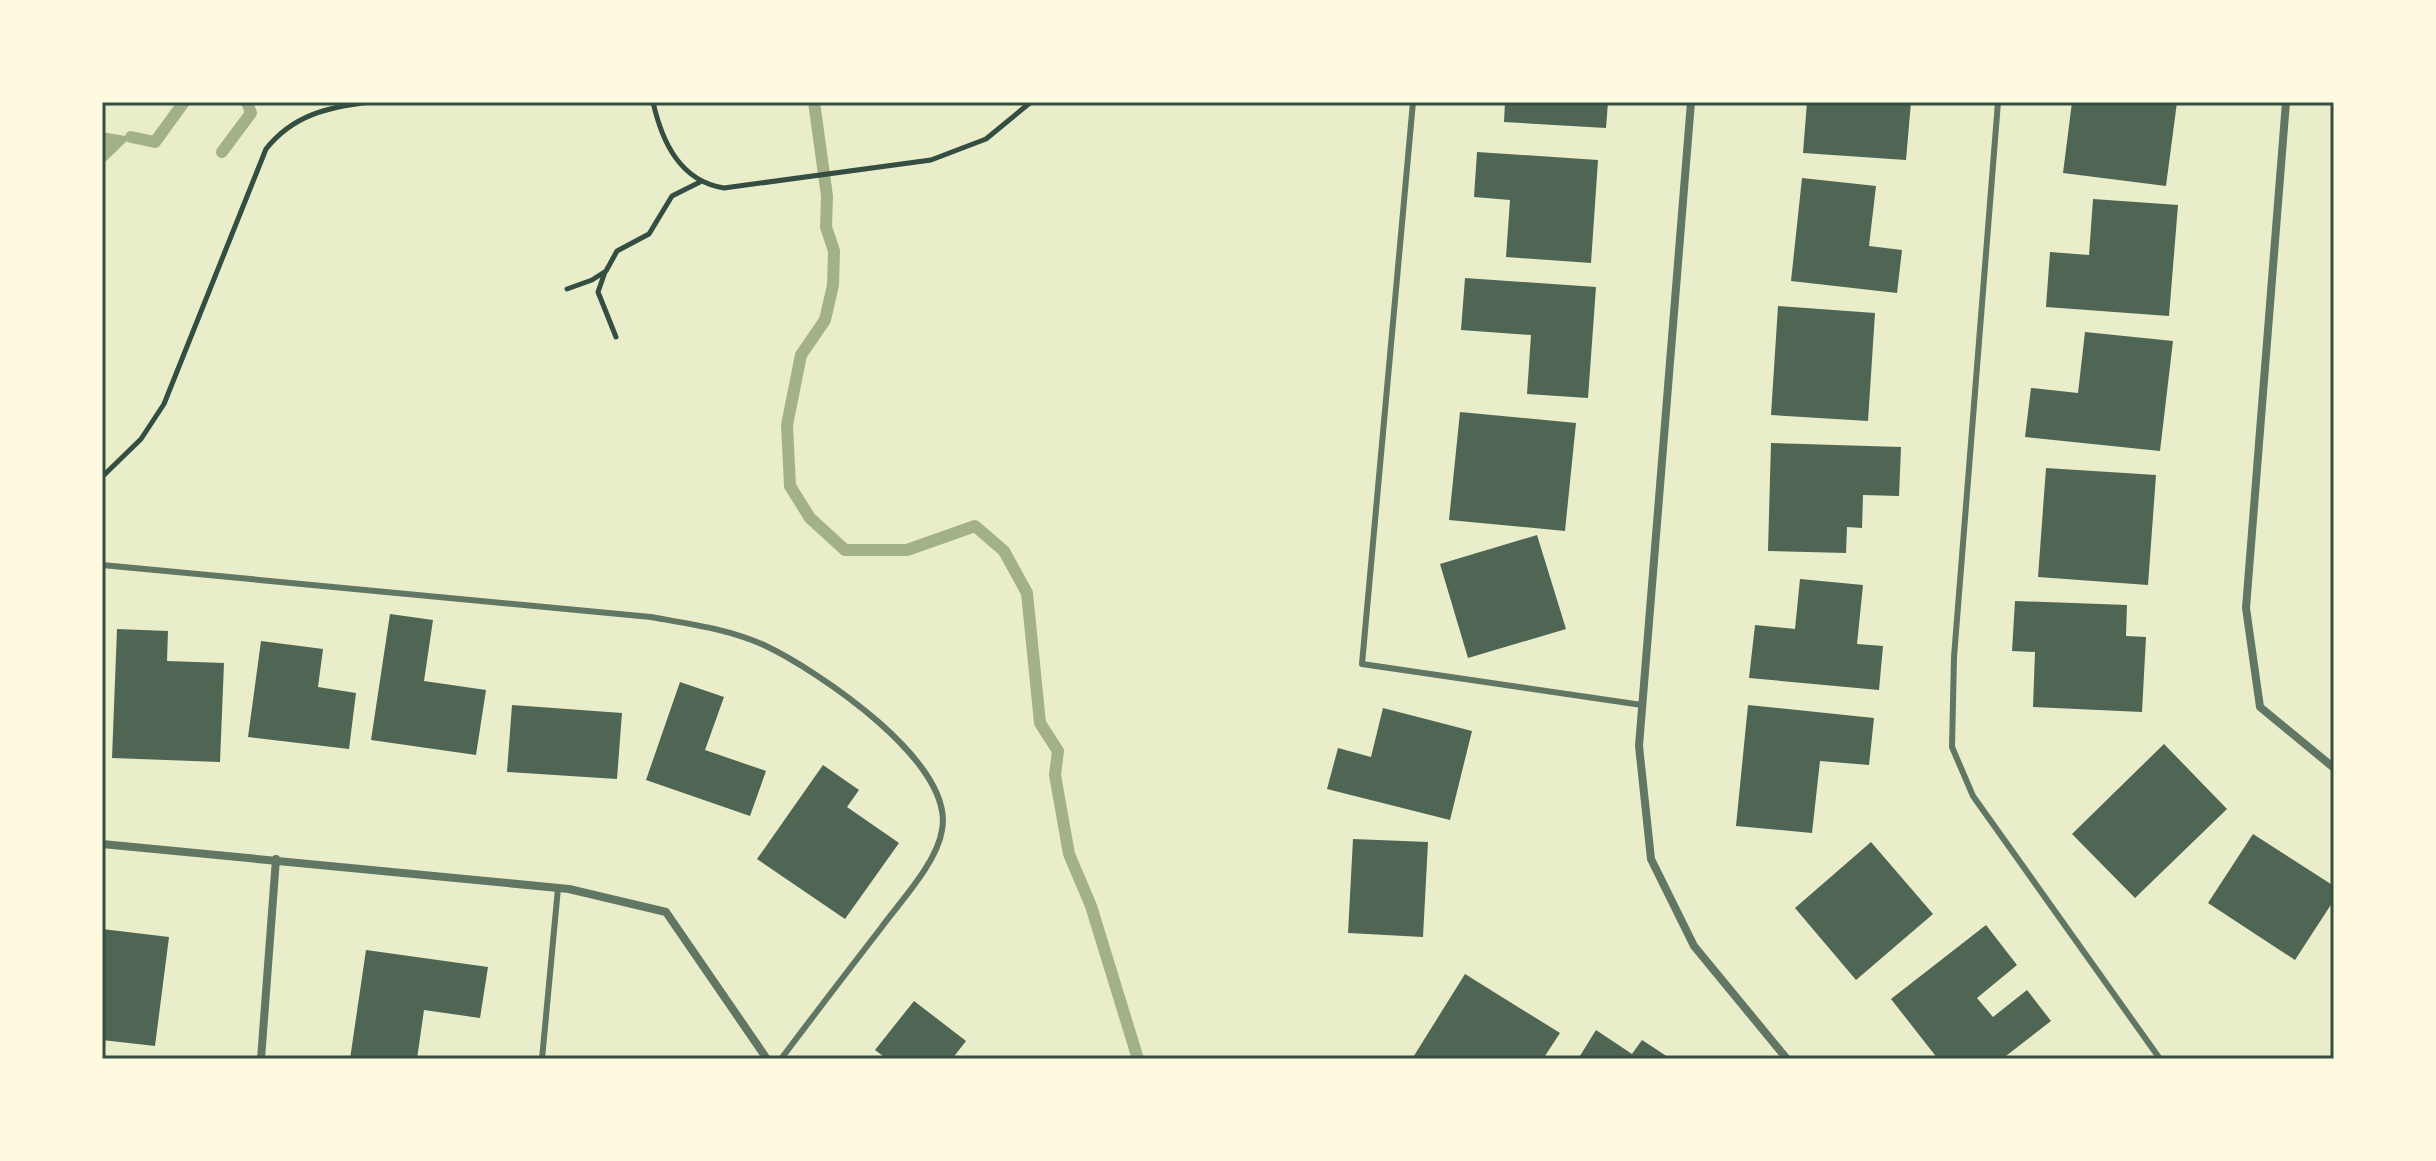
<svg xmlns="http://www.w3.org/2000/svg" width="2436" height="1161" font-family="Manrope,sans-serif">
<rect width="100%" height="100%" fill="#e9edc9"/>
<path fill="#a3b18a" d="M102,132L131,137L102,165Z"/>
<g fill="none" stroke-linecap="round" stroke-linejoin="round">
<path stroke="#a3b18a" stroke-width="12" d="M814,102L827,196L826,227L834,251L833,285L825,320L801,355L787,425L790,486L810,518L845,550H907L975,526L1004,551L1027,593L1040,723L1058,751L1055,775L1069,854L1091,906L1138,1059
M131,137L155,142L184,102
M222,152L251,113L247,102"/>
</g>
<path fill="#4f6655" d="M1505,102H1608L1606,128L1504,122Z
M1807,102H1911L1906,160L1803,153Z
M2072,102H2177L2166,186L2063,173Z
M1477,152L1598,160L1591,263L1506,257L1510,200L1474,197Z
M1802,178L1876,186L1869,246L1902,250L1897,293L1791,281Z
M2093,199L2178,205L2169,316L2046,307L2050,252L2089,255Z
M1465,278L1596,287L1588,398L1527,394L1531,335L1461,330Z
M1778,306L1875,313L1868,421L1771,415Z
M2085,332L2173,341L2160,451L2025,437L2031,388L2078,393Z
M1460,412L1576,423L1565,531L1449,520Z
M1771,443L1901,447L1899,496L1863,495L1862,528L1847,527L1846,553L1768,551Z
M2046,468L2156,475L2148,585L2038,577Z
M1537,535L1566,629L1468,658L1440,564Z
M1800,579L1863,585L1857,644L1883,646L1879,690L1749,678L1755,625L1795,629Z
M2015,601L2127,605L2126,636L2146,637L2142,712L2033,707L2035,652L2012,651Z
M390,614L433,620L424,681L486,690L476,755L371,740Z
M117,629L168,631L167,661L224,663L220,762L112,758Z
M261,641L323,649L318,687L356,693L349,749L248,737Z
M680,682L724,697L705,750L766,771L750,816L646,780Z
M512,705L622,713L617,779L507,772Z
M1748,705L1874,718L1869,765L1820,761L1812,833L1736,826Z
M1383,708L1472,731L1450,820L1327,789L1338,748L1371,757Z
M2164,744L2227,809L2135,898L2072,834Z
M823,765L859,790L847,807L899,843L845,919L757,859Z
M2253,834L2334,886V900L2295,960L2208,903Z
M1353,839L1428,842L1423,937L1348,933Z
M1871,842L1933,914L1856,980L1795,908Z
M1986,925L2017,965L1977,998L1993,1017L2027,990L2051,1021L2002,1059H1938L1891,999Z
M102,929L169,937L155,1046L102,1040Z
M366,950L488,967L480,1018L424,1010L417,1059H350Z
M1465,974L1560,1033L1543,1059H1412Z
M914,1001L966,1041L952,1059H887L875,1050Z
M1596,1030L1632,1054L1642,1040L1671,1059H1578Z"/>
<g fill="none" stroke-linecap="round" stroke-linejoin="round">
<path stroke="#344e41" stroke-width="5" d="M653,102C662,142 680,181 724,188L931,160L986,139L1031,102
M605,272L598,292L616,337
M567,289L592,280L606,271L617,251L649,234L672,196L700,182
M102,477L141,439L164,404L266,149C293,115 328,107 370,102"/>
<path stroke="#617663" stroke-width="6" d="M1413,102L1362,664L1642,705
M1998,102L1954,657L1952,747L1973,796L2160,1059
M102,565L651,617C690,624 728,629 764,645C817,670 955,762 942,830C937,863 900,902 881,928C847,972 814,1015 781,1059
M542,1059L558,888"/>
<path stroke="#617663" stroke-width="8" d="M1691,102L1639,746L1651,859L1694,946L1787,1059
M2286,102L2246,608L2260,707L2334,768
M102,844L569,889L666,912L767,1059
M261,1059L276,859"/>
</g>
<rect width="2436" height="1161" fill="none" stroke="#fefae0" stroke-width="208"/>
<rect x="104" y="104" width="2228" height="953" fill="none" stroke="#344e41" stroke-width="3"/>
</svg>
